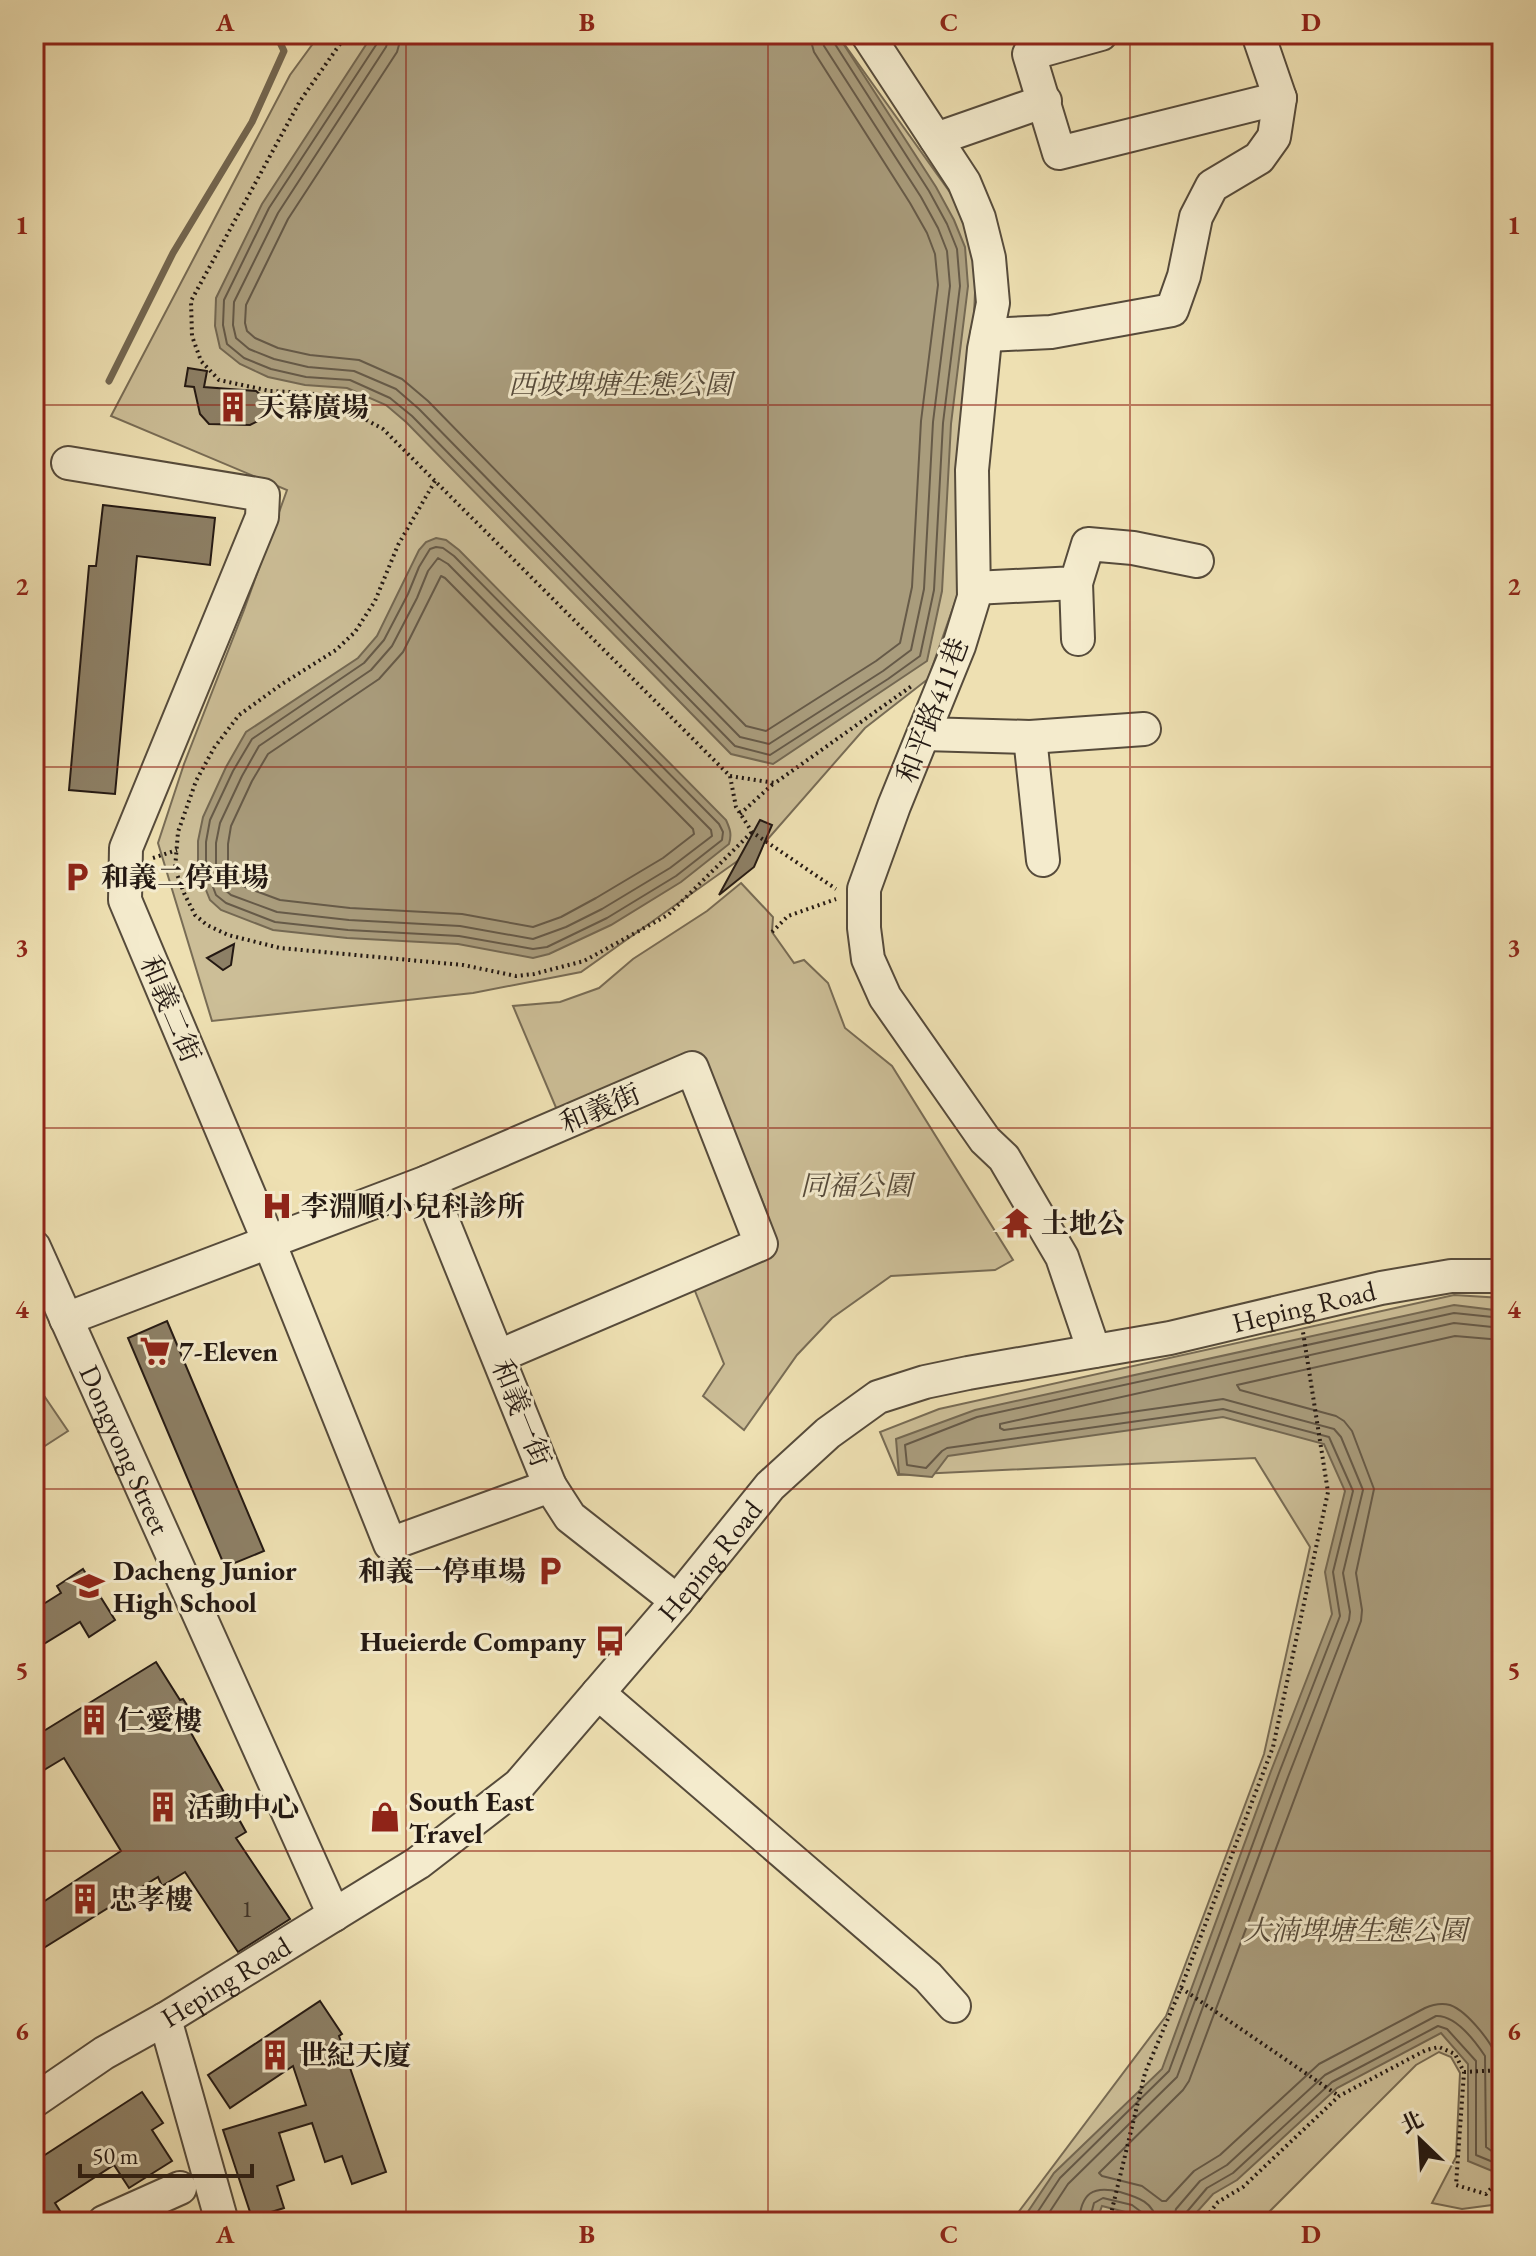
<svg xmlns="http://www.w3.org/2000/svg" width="1536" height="2256" font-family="'EB Garamond','Noto Serif TC',serif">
<rect width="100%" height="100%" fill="#eee0b2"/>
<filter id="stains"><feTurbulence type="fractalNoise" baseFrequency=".0025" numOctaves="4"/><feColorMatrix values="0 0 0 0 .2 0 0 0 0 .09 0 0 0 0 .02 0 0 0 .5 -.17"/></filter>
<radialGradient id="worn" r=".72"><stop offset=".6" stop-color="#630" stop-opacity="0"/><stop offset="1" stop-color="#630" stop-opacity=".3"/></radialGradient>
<path fill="#ccbe97" stroke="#786c55" stroke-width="2" d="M320,34H837L964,212L976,272L961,585L928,679L865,728L767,840L581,972L473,993L212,1021L158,843L184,764L244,610L287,490L111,416L290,75Z
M741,883L773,917L772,932L794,963L804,960L828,983L845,1028L892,1066L1013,1260L995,1270L891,1276L832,1318L797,1355L744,1430L703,1396L724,1364L693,1286L771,1246L768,1215L705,1060L557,1110L513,1006L560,1002L599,988L633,959L707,911Z
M1454,1295L1502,1298V2193L1492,2205L1462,2209L1432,2203L1456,2157L1460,2073L1451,2057L1439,2052L1416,2065L1259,2222H1011L1166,2016L1264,1754L1310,1547L1255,1458L898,1475L880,1432L939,1409Z
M34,1381L68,1431L34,1453Z"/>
<path fill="#a99c7c" stroke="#746852" stroke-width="2" d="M373,34H837L936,187L954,220L965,247L968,286L951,424L942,591L927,661L773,764L731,754L406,422L386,405L347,388L305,385L268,377L240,364L220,348L215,326L216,298L262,204Z
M436,538L446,540L459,550L726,820C730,829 732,834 729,844L681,882L611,925L549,954L533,958L458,944L347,938L273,930L221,910L210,900L198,870V841L203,817L226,767L246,732L358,658L377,636L419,550L426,542Z
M1454,1305L1502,1311V2165L1497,2173L1468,2161V2064L1441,2033L1337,2088L1237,2180L1213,2194L1188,2222H1143L1129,2213L1102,2206L1096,2222H1021L1054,2173L1162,2069L1271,1771L1332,1614L1325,1572L1345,1491L1324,1444L1223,1417L948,1456L932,1477L899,1474L896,1439L975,1410Z"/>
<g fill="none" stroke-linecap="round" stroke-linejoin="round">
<path stroke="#665a48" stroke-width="2" d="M379,34L378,42L269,208L224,300L223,325L227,344L244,358L271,369L306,377L350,380L390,398L412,416L735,746L770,755L888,679L920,656L934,590L943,423L960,286L957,249L947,224L929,191L833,41L831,34
M390,34L386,47L278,213L234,302L233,325L236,338L249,349L274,359L308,367L354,371L396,389L419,409L740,737L769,744L883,671L911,650L924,589L933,422L950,286L947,251L938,228L921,197L824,46L821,34
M402,34L397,52L288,219L246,305L245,323L247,331L255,338L278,348L310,355L359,360L402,379L428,401L746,726L766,731L876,661L900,643L912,587L921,421L938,285L935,254L927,233L910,203L814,52L809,34
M436,547L443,548L454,556L719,824L723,832L722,840L676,876L607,918L547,947L533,949L459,936L348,930L275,922L226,903L216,895L206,868V842L210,820L233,771L252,739L364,663L384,640L408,594L419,567L430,549Z
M438,558L448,564L711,830L712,836L670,868L602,909L566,927L533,939L460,926L349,920L277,912L231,895L224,889L216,867V843L220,823L242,776L259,746L371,670L392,646L417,598L428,571Z
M441,576L445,578L693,829L694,834L663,858L596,898L561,917L533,927L462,914L350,908L280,900L237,884L233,880L228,865V844L231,826L252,781L268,754L379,679L403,652Z
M1502,1340L1455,1336L1237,1385L1240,1390L1336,1416L1344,1421L1352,1431L1374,1489L1356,1573L1362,1610L1361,1621L1189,2081L1183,2090L1099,2173L1102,2176L1142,2186L1162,2201H1166L1194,2171L1220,2155L1319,2064L1425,2008C1434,2004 1442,2003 1450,2005C1467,2011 1496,2046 1498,2063V2136L1502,2139
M1031,2222L1060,2178L1169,2071L1279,1773L1340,1616L1333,1572L1353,1491L1329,1437L1223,1409L947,1448L942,1451L926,1468L907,1465L905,1445L977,1417L1454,1313L1502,1318
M1043,2222L1068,2184L1177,2077L1288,1777L1349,1620L1350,1612L1343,1573L1363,1490L1341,1437L1334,1429L1223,1399L1004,1430L1000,1428V1424L1454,1323L1502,1328
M1079,2222C1081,2193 1093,2185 1120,2192C1137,2197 1155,2202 1156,2222
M1089,2222L1094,2203L1103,2198L1132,2205L1144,2214L1146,2222
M1173,2222L1176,2209L1200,2181L1227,2165L1325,2075L1436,2016C1456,2015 1475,2041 1485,2056L1486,2147L1493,2152L1502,2151
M1183,2222L1185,2214L1207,2188L1233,2173L1332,2082L1438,2026L1447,2029L1476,2061V2155L1493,2162H1502"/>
<path stroke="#746852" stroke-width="7" d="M109,381L173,253L252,122L284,51L276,34"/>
</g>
<path fill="#8d8066" stroke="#241913" stroke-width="2" d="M188,368L207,371L204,387L256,391L266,399L268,406L267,411L260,420L250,425L209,424L200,414L194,387L185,386Z
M103,505L215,518L210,565L137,556L115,794L69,790L89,566H96Z
M760,820L772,825L754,867L719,895Z
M234,944L231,965L223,970L207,958Z
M167,1321L264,1551L225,1567L128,1338Z
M83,1569L115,1620L89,1637L80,1622L34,1650V1610L61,1593L57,1586Z
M156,1662L180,1700L183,1699L194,1716L185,1722L246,1832L236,1838L290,1919L238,1952L185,1872L162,1886L158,1877L34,1954V1908L121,1851L64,1758L34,1776V1737Z
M320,2001L342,2034L339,2036L386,2172L352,2184L342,2156L325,2162L312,2123L279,2133L294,2180L277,2186L284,2208L252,2218L223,2130L306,2105L293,2066L230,2108L208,2075Z
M142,2092L163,2123L152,2130L172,2161L129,2188L114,2165L55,2203L67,2222H34V2162Z"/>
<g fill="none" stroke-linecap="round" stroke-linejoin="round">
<g stroke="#564b3b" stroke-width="36">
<g id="minor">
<path d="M867,34L964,182L979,218L989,258L993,303L984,349L972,470L974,597L959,646L894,806L864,889V928L868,959L885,997L985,1140L1004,1158L1062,1257L1094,1351"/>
<path d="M1101,34L1029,54L1059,153L1280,98"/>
<path d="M936,139L1045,101"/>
<path d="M987,335L1051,332L1172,310L1184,276L1196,217L1212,186L1259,158L1274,137L1280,98L1258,34"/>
<path d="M68,463L263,495L262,517L126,848L125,900L269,1242L390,1544L550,1486"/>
<path d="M1076,583L1078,639"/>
<path d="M974,588L1076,583L1088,544L1133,548L1197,561"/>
<path d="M924,734L1030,737L1144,729"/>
<path d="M1030,737L1043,860"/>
<path d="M427,1182L550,1486L570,1517L677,1601"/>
<path id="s1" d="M34,1247L334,1915"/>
<path d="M66,1319L427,1182L692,1068L761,1244L499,1356"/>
<path d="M598,1693L928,1977L954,2006"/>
<path d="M165,2019L222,2222"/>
<path id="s2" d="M34,2101L104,2053L165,2019L418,1863L519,1785L677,1601L770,1486L828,1433L878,1397L925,1382L968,1373L1170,1338L1381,1288L1451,1276H1502"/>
<path d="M104,2222L180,2188"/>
</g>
</g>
<path stroke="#241913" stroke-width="4" stroke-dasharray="2 4" stroke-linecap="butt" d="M347,34L300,101L191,301L192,336L201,361L219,380L270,391L311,393L352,412L383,429L730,776L736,807L752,832L836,889
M435,481L398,545L375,601L355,632L336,650L282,684L239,715L214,748L196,781L178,832L175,869L184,893L195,915L207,925L228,935L280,948L463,965L516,976L534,974L584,961L668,915L752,832
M730,776L775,783L913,685
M740,814L774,783
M153,858L177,850
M772,932L788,916L836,899
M1181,1988L1339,2096
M1464,2072L1502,2070
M1109,2222L1145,2073L1181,1988L1273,1747L1328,1492L1303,1332
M1202,2222L1218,2202L1243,2187L1339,2096L1426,2050L1439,2047L1455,2054L1464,2072L1456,2185L1486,2194L1502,2176"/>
<use href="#minor" stroke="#f4ebcd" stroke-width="32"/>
</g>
<path fill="none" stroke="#8f2418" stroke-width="2" stroke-opacity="0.55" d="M406,34V2222M768,34V2222M1130,34V2222M34,405H1502M34,767H1502M34,1128H1502M34,1489H1502M34,1851H1502"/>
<defs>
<g id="building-bare" transform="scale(2.4)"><path d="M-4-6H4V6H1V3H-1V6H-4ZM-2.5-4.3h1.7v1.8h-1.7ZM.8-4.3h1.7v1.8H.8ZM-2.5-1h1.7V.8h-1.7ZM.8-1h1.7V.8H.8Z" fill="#8f2418" stroke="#f4ebcd" stroke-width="2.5" paint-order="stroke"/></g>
<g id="parking-bare" transform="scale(2.4)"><path d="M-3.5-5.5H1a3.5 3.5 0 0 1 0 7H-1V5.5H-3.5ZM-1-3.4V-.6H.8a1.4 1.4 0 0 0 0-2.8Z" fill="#8f2418" stroke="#f4ebcd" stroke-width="2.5" paint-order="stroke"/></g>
<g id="hospital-bare" transform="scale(2.4)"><path d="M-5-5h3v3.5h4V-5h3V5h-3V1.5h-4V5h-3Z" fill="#8f2418" stroke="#f4ebcd" stroke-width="2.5" paint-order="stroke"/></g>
<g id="temple-bare" transform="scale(2.4)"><path d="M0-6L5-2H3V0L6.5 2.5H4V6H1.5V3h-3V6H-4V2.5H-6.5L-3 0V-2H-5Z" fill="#8f2418" stroke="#f4ebcd" stroke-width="2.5" paint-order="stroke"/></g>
<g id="supermarket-bare" transform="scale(2.4)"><path d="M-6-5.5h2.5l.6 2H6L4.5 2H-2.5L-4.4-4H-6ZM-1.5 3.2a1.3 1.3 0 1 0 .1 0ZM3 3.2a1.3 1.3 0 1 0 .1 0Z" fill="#8f2418" stroke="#f4ebcd" stroke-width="2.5" paint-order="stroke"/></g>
<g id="school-bare" transform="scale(2.4)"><path d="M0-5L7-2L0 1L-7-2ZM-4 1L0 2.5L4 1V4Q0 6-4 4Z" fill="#8f2418" stroke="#f4ebcd" stroke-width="2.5" paint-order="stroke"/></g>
<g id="bus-bare" transform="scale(2.4)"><path d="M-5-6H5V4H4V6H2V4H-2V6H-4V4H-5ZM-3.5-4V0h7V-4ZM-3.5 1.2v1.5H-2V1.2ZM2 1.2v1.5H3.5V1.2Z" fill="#8f2418" stroke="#f4ebcd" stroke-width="2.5" paint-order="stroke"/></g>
<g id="shop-bare" transform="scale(2.4)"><path d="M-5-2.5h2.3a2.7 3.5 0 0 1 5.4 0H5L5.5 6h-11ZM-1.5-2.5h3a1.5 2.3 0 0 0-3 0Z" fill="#8f2418" stroke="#f4ebcd" stroke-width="2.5" paint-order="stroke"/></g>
</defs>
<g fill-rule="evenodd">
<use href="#building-bare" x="233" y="407"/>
<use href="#parking-bare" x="77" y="877"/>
<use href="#hospital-bare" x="277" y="1206"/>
<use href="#temple-bare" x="1017" y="1223"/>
<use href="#supermarket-bare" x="155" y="1351"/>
<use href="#parking-bare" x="550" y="1571"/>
<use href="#school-bare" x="89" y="1586"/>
<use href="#bus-bare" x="610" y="1641"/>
<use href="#building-bare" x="94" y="1720"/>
<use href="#building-bare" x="163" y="1807"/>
<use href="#shop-bare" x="385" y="1817"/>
<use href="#building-bare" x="85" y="1899"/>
<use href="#building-bare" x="275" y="2055"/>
</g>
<g text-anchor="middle" stroke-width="6" stroke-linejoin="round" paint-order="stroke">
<g font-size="24" fill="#3e3328">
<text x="247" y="1917">1</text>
</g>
<g font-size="28" font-style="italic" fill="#564b3b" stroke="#f4ebcd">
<text x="620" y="394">西坡埤塘生態公園</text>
<text x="856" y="1195">同福公園</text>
<text x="1355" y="1940">大湳埤塘生態公園</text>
</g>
<g font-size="28" font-weight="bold" fill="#241913" stroke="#f4ebcd" text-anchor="start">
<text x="257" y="417">天幕廣場</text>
<text x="101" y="887">和義二停車場</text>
<text x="301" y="1216">李淵順小兒科診所</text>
<text x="1041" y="1233">土地公</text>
<text x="179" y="1361">7-Eleven</text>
<text x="113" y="1580">Dacheng Junior<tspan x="113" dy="32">High School</tspan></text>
<text x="526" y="1581" text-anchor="end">和義一停車場</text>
<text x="586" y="1651" text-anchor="end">Hueierde Company</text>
<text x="118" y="1730">仁愛樓</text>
<text x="409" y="1811">South East<tspan x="409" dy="32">Travel</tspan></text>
<text x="187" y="1817">活動中心</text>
<text x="109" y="1909">忠孝樓</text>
<text x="299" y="2065">世紀天廈</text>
</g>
<g font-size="28" fill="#241913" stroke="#f4ebcd">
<text transform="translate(932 710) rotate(-69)" y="10">和平路411巷</text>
<text transform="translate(171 1009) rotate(67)" y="10">和義二街</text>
<text transform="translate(600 1108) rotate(-23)" y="10">和義街</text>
<text dy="10" stroke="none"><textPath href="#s2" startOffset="1546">Heping Road</textPath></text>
<text transform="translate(522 1413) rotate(68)" y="10">和義一街</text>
<text dy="10" stroke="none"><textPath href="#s1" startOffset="222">Dongyong Street</textPath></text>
<text dy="10" stroke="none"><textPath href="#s2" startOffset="874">Heping Road</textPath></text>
<text dy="10" stroke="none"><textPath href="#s2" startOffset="226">Heping Road</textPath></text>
</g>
</g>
<rect width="1536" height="2256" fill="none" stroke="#eee0b2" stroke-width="88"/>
<g transform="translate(1420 2140) rotate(335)" stroke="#f4ebcd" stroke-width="6" paint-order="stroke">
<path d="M0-6L14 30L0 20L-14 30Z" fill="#241913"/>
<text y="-12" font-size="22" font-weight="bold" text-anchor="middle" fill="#241913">北</text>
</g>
<path d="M80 2164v12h172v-12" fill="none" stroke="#241913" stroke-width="4"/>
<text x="92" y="2164" font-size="24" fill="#241913" stroke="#f4ebcd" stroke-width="6" paint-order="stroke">50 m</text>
<rect x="44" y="44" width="1448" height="2168" fill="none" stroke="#8f2418" stroke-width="3"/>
<g font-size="26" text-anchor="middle" font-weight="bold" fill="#8f2418">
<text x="225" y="31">A</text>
<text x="587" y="31">B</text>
<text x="949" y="31">C</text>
<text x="1311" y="31">D</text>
<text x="22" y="234">1</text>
<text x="1514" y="234">1</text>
<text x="22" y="595">2</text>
<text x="1514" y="595">2</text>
<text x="22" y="956">3</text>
<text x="1514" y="956">3</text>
<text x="22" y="1318">4</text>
<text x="1514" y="1318">4</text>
<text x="22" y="1679">5</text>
<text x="1514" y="1679">5</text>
<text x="22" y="2040">6</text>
<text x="1514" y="2040">6</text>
<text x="225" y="2243">A</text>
<text x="587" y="2243">B</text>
<text x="949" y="2243">C</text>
<text x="1311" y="2243">D</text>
</g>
<rect width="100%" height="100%" filter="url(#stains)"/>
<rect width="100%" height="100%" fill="url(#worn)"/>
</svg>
